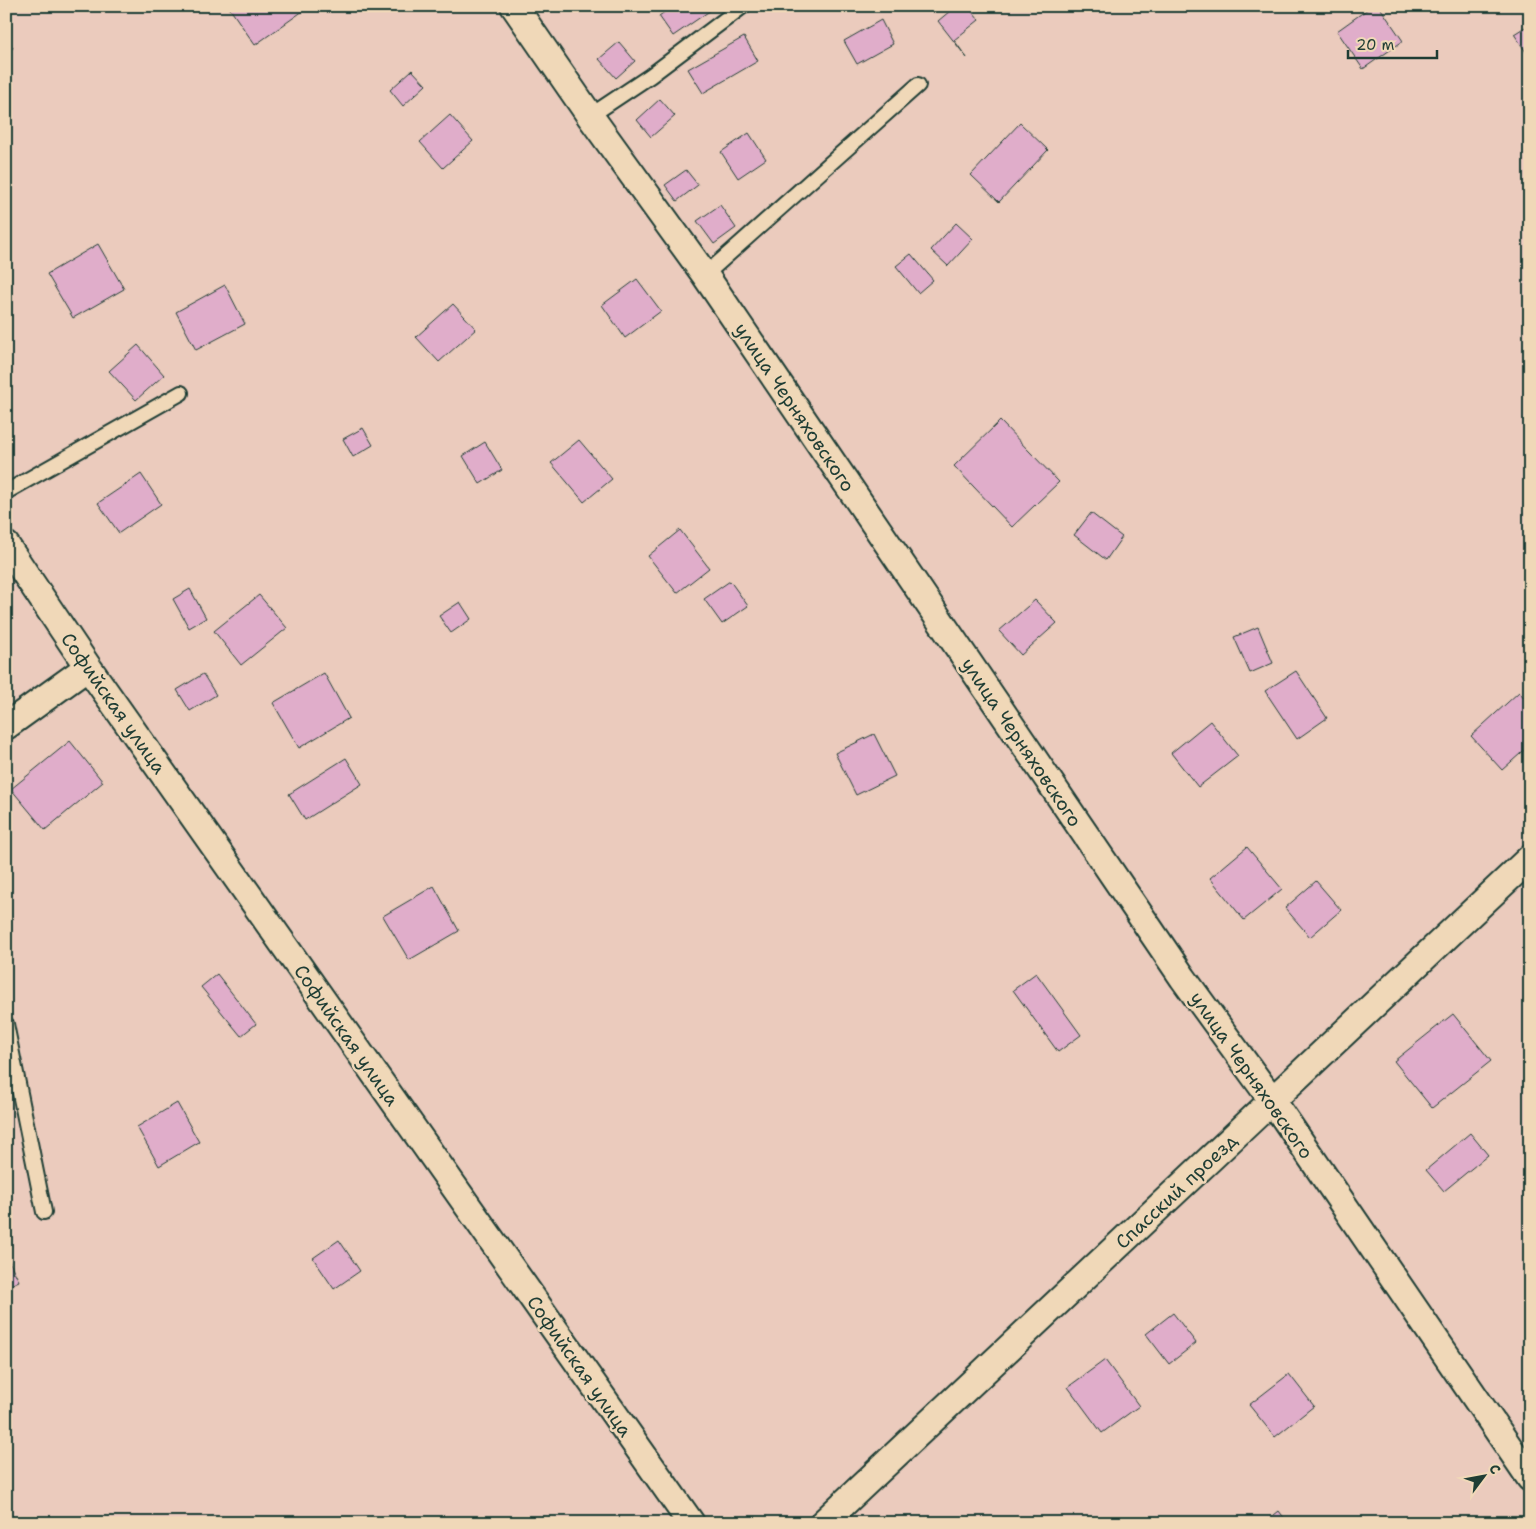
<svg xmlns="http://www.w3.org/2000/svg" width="1536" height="1529" font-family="'Shantell Sans',sans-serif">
<rect width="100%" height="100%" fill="#ebcbbd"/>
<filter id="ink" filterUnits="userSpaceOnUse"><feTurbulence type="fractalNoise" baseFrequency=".02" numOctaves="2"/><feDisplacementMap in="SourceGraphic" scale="10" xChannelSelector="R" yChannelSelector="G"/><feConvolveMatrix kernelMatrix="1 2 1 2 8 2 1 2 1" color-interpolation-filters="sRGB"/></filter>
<g filter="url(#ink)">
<path fill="#e0adca" stroke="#1f3d34" d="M228,6H310L255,45Z
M673,6H708L711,10L673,36L659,16Z
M956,6H967L979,20L954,40L967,58L938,21Z
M1372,6H1379L1403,41L1363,69L1337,31Z
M881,20L893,44L857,64L844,41Z
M1530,24V58L1514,34Z
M6,36L13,48L6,52Z
M744,37L758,61L703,93L688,69Z
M619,42L635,61L616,78L599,59Z
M412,70L426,85L403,106L390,90Z
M660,99L675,116L651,137L637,120Z
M450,115L473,141L443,168L420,142Z
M1020,123L1048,150L999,202L971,175Z
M749,133L766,159L738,178L721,152Z
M686,170L698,185L677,201L665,185Z
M720,205L736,228L714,244L697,221Z
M956,223L973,239L948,266L931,250Z
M98,244L124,289L73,318L47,274Z
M911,254L933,280L918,293L896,266Z
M637,279L661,311L625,338L602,305Z
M225,285L245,324L196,350L176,312Z
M453,304L476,329L439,362L416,337Z
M138,345L164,375L136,400L109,371Z
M1000,421L1059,482L1012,527L954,466Z
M363,428L373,445L353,457L343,439Z
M579,440L612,479L584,502L551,463Z
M485,442L502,470L480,484L463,456Z
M141,474L161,504L119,533L98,503Z
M1091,513L1122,537L1106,560L1074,535Z
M680,530L709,568L677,593L648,556Z
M730,581L748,606L722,624L704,599Z
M190,589L206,618L189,628L173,599Z
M259,595L287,628L241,665L214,631Z
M1035,600L1057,623L1021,655L999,631Z
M460,602L471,619L451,633L439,616Z
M1258,627L1273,663L1250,673L1234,637Z
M1296,671L1327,718L1297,739L1265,691Z
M324,673L349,718L299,748L273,703Z
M203,674L216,695L190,711L177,690Z
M1519,692L1530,704V745L1502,770L1471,736Z
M1210,721L1238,756L1198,787L1171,753Z
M874,734L895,776L856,795L835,753Z
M70,741L103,782L45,830L11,789Z
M346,758L362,784L305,820L289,794Z
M1247,847L1282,889L1244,920L1210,878Z
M1316,881L1341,910L1310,937L1285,908Z
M434,886L459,931L409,960L383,916Z
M1036,973L1081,1035L1058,1052L1013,990Z
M217,974L256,1024L241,1036L201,987Z
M1453,1014L1491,1061L1432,1108L1394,1061Z
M177,1103L199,1142L159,1166L137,1127Z
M1470,1133L1488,1155L1444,1191L1426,1170Z
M339,1240L360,1271L334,1289L313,1258Z
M6,1255L19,1281L6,1287Z
M1173,1313L1196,1343L1169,1364L1146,1334Z
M1105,1360L1139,1406L1102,1433L1068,1387Z
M1289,1374L1314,1406L1275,1437L1249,1405Z
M1279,1511L1288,1523H1264Z"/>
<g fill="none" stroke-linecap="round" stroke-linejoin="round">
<g stroke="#1f3d34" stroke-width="18">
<path id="service" d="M590,116L650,76L743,6
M705,275L918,85
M6,492L181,393
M6,1024L44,1212"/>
</g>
<g stroke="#1f3d34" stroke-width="30">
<path id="minor" d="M514,6L590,116L705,275L1183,978L1272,1100L1530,1478
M6,545L88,667L691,1523
M6,726L88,667
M823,1523L1530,858"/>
</g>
<use href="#service" stroke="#f0d8b8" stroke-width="14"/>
<use href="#minor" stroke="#f0d8b8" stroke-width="26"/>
</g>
</g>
<g text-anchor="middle" stroke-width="5" stroke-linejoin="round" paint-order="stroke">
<g font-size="19" fill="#1f3d34" stroke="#f0d8b8">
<text transform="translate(795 407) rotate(56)" y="7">улица Черняховского</text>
<text transform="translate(114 703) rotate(55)" y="7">Софийская улица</text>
<text transform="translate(1022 742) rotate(56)" y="7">улица Черняховского</text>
<text transform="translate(347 1035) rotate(55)" y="7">Софийская улица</text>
<text transform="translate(1252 1075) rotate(55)" y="7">улица Черняховского</text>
<text transform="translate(1176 1191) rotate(-43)" y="7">Спасский проезд</text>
<text transform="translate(580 1366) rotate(55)" y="7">Софийская улица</text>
</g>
</g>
<rect width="1536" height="1529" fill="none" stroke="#f0d8b8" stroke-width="25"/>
<rect x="12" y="12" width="1511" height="1504" fill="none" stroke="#1f3d34" stroke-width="2" filter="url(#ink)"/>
<g transform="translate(1484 1476) rotate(58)" stroke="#f0d8b8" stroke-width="4" paint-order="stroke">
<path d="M0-4L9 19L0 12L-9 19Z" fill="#1f3d34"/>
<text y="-8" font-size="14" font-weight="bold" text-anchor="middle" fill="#1f3d34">С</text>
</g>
<path d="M1348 50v8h89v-8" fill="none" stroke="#1f3d34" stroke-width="2.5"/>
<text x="1356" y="50" font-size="15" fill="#1f3d34" stroke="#f0d8b8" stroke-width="4" paint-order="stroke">20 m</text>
</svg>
